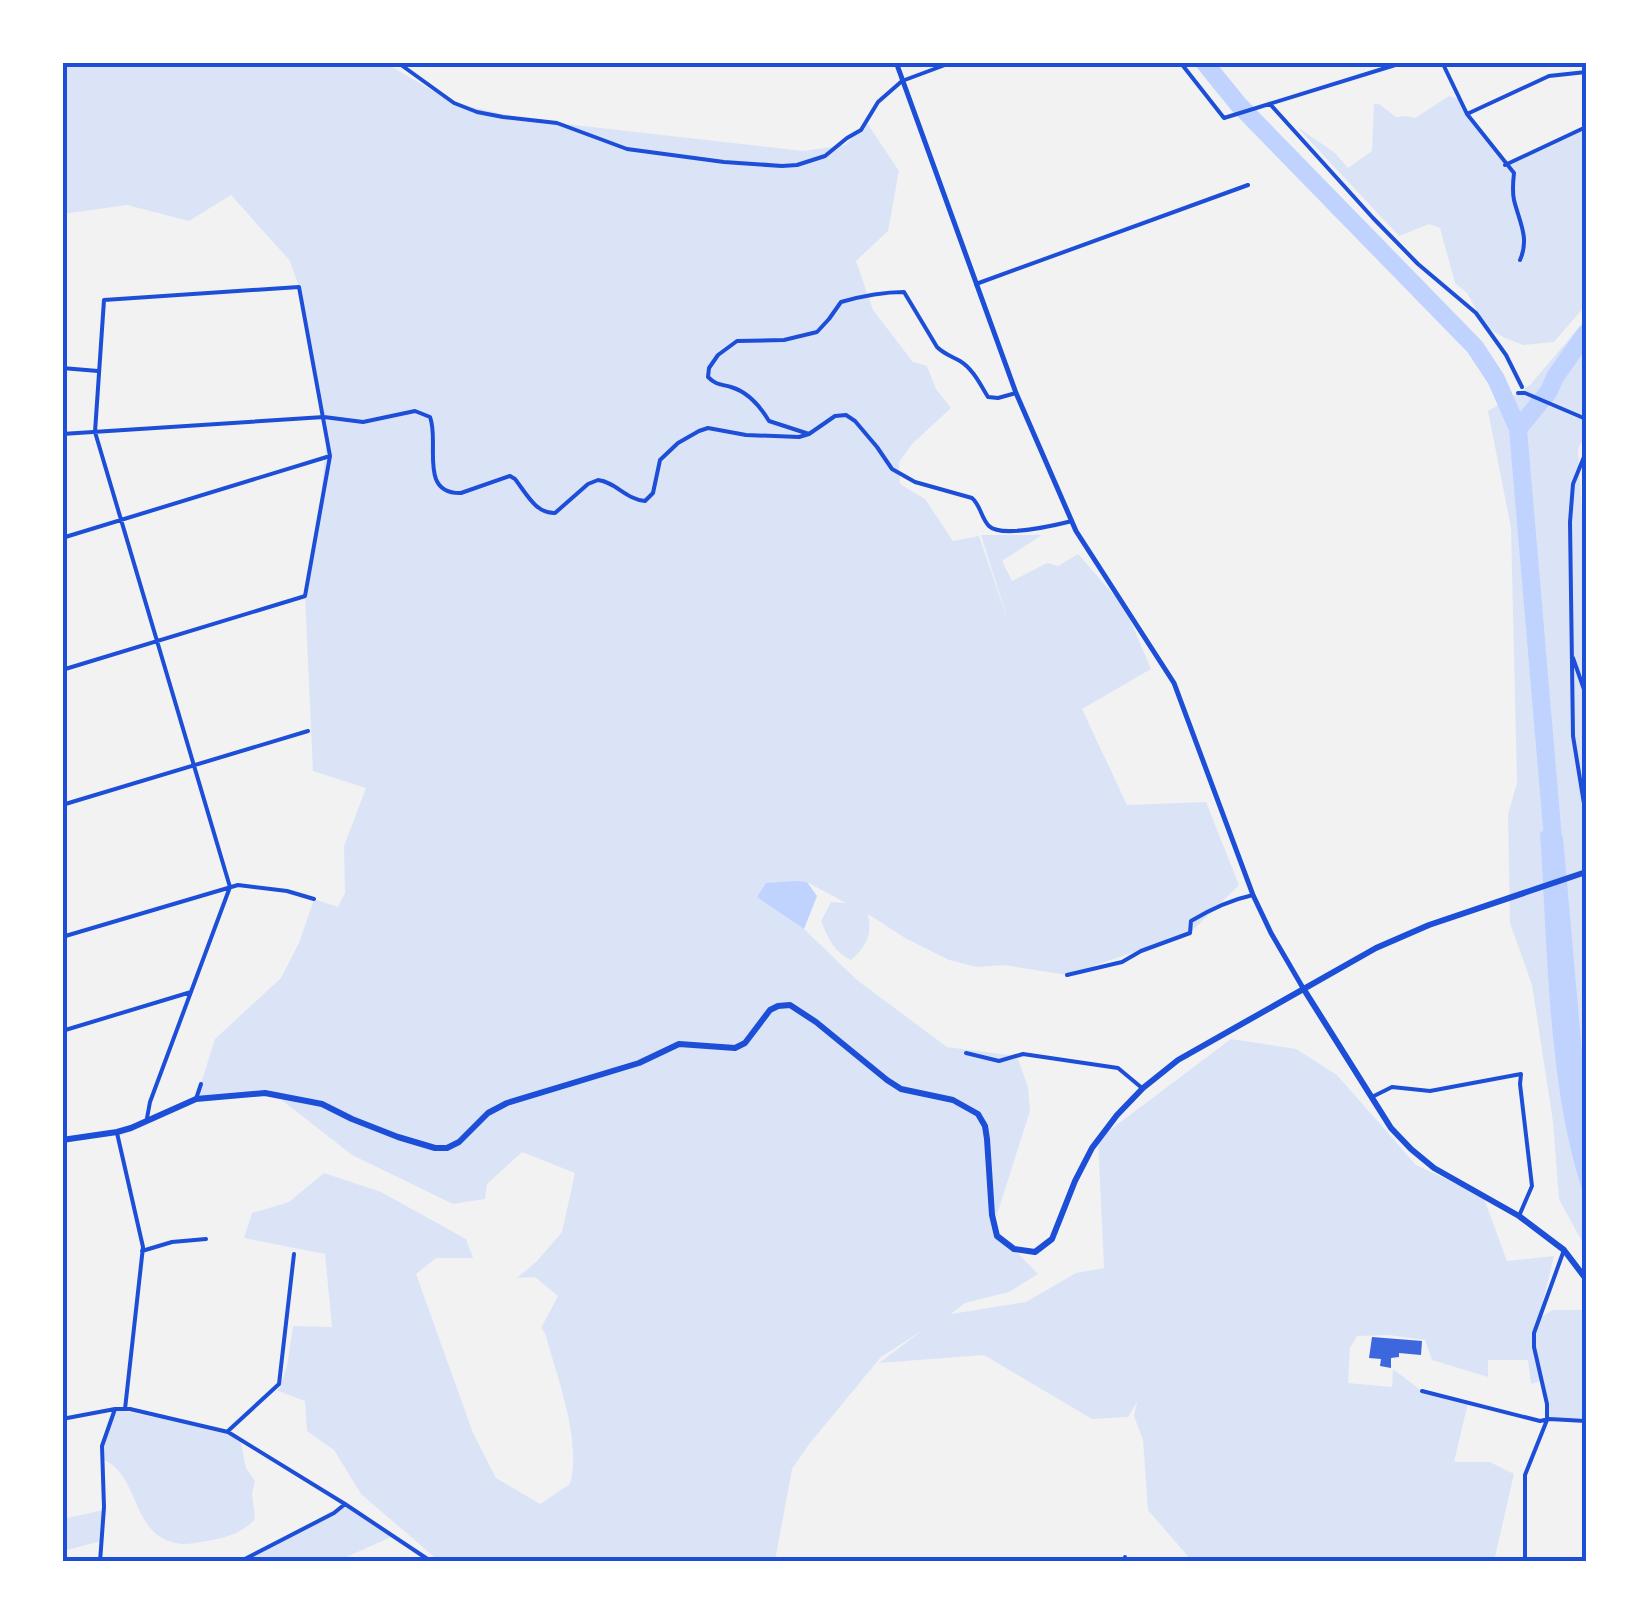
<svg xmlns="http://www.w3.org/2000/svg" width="1649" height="1624" font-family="Mulish,sans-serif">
<rect width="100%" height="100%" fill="#f2f2f2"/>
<path fill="#dbe4f7" d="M62,63H385L454,103L530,120L803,151L845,145L867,123L899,171L888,231L856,261L873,310L913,362L927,366L936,389L951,408L912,444L899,462L900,484L925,499L953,541L979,536L1009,624L981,535H1042L1002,561L1012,581L1047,563L1058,566L1078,554L1125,608L1151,669L1082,709L1127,805L1206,802L1239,885L1190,933L1067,975L1004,965L977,967L949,960L905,938L868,914C872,935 868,945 851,960C834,952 828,938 821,921L831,902L846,903L807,882L766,883L758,897L804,929L857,980L947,1047L1017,1056L1028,1087L1030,1111L993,1227L1038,1274L1009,1292L965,1303L951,1314L1026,1302L1076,1273L1104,1268L1098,1139L1231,1039L1296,1049L1337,1075L1416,1165L1483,1196L1507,1261L1554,1256L1539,1318L1553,1310H1586V1418L1549,1419L1540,1381L1531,1384L1528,1360H1488V1377L1432,1360L1425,1340L1389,1335L1357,1336L1350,1348L1348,1383L1392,1387L1393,1369L1422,1391L1468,1403L1454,1462H1490L1514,1474L1494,1561H1192L1148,1510L1143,1440L1134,1416L1137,1402L1128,1417L1092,1419L984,1355L879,1363L923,1330L881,1357L810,1443L792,1469L775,1561H439L361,1494L334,1450L307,1431L305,1401L278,1391L287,1366L293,1326L332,1327L325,1254L244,1238L252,1213L289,1202L324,1173L381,1192L466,1239L473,1258H436L416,1274L473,1433L496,1478L540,1504L570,1484C582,1440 557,1377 545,1333L541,1328L558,1296L535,1277L517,1278L537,1261L562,1232L575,1173L522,1152L487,1184L485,1199L453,1204L352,1155L274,1094L196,1099L215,1039L281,978L299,943L314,899L338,907L345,893L344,846L366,788L313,771L305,596L318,525L327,437L299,287L290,261L231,195L189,221L127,205L63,214Z
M1449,96L1459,99L1505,165L1586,127V305L1554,342L1523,345L1503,337L1486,327L1467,293L1455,283L1440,228L1429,224L1399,236L1296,126L1335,153L1348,168L1372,151L1374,104H1379L1396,117L1406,116L1415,118Z
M1586,319V440L1580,444L1578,451L1585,559L1586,650V1249L1559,1199L1553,1122L1532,985L1510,923L1508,814L1517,783L1511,528L1488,411L1530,385Z
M115,1409L228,1432L240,1439L246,1468L255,1481L252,1494L255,1519C243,1533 225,1538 207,1541C199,1542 191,1544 183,1544C129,1540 143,1476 102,1459V1446Z
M345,1504L394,1536L337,1561L239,1562Z
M104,1510L101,1541L63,1551V1519Z"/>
<path fill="#bfd3fe" d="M1552,829L1563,837L1586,1098V1201C1547,1091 1548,949 1540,832Z
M795,881L807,882L817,896L804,929L757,897L766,883Z"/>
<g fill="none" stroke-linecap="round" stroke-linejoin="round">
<path stroke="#bfd3fe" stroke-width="18" d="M1204,62L1238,104L1475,347L1496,379L1518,429L1554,851
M1518,429L1549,391L1555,377L1586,333"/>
</g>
<path fill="#3d67dc" d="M1372,1337L1422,1341L1421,1355L1399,1353V1357L1391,1358V1368L1380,1366L1381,1359L1369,1358Z"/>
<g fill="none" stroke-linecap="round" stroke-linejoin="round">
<path stroke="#1d4ed8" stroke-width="4" d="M397,62L454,103L477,112L503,117L557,123L627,149L724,162L782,166L797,165L825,156L847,138L861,130L878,102L902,81L953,62
M1180,62L1224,118L1405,62
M1442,62L1467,114L1549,76L1586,72
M1586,86V101
M1270,104L1373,218L1418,264L1476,313L1506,355L1522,387
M1467,114L1514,173C1513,182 1512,191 1514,200C1519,221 1530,238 1520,260
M1505,165L1586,127
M976,284L1248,185
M62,368L98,371
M1518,393H1525L1586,419
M62,434L324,417L363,422L415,411L430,417C440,442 418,494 461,493L510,476L515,479C526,493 536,514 555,513L588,484L598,480C616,482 625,499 645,501L653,493L660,460L678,443L699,431L708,428L746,435L799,437L809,434L835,416L846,415L855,421L877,447L892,469L915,482L972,498C981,506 981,518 989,526C1001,538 1056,525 1072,521
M809,434L769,421C760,406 748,392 731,387C720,384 716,385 708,377L709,368L718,355L737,341L784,340L817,332L829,319L841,302C862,296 882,292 904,292L937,347C944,354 951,356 960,361C973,369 980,384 988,397L998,398L1016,393
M1586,452L1573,484L1570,522L1573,736L1586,816
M62,538L330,456
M1573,658L1586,695
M62,670L302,597L305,596L330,456L299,287L104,300L95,432L230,887L150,1102L147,1118
M62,805L308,731
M62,937L238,885L287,891L314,899
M1067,975L1122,962L1141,951L1190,933L1191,921C1211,909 1230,900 1253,895
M62,1031L191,992
M966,1053L999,1061L1023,1054L1118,1068L1142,1088
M1372,1097L1392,1087L1430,1091L1521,1074L1520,1084L1532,1186L1519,1216
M196,1099L201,1084
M117,1133L143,1247L125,1409
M142,1251L172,1242L206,1239
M1422,1391L1540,1421L1549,1419L1586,1421
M62,1419L115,1409H130L228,1432L345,1504L432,1562
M228,1431L279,1384L294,1254
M100,1562L104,1507L102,1446L115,1409
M239,1562L334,1513L345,1504
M1125,1562V1557
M1525,1562V1475L1547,1420V1404L1534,1347V1333L1564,1250"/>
<path stroke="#1d4ed8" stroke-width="5" d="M896,62L1016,393L1076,531L1174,683L1253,895L1271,933L1303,988"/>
<path stroke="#1d4ed8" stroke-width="6" d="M1303,988L1391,1128L1411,1149L1434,1168L1519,1216L1564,1250L1586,1279
M62,1140L117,1132L131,1128L196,1099L265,1093L322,1104L352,1119L398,1137L435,1148H447L459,1142L488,1113L507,1103L639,1063L679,1044L735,1048L745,1043L770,1010L778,1006L790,1005L816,1022L887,1080L901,1089L953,1100L978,1114L985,1126L987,1139L992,1215L997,1236L1014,1249L1035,1252L1052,1239L1075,1181L1092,1148L1117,1115L1143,1088L1178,1060L1376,948L1429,925L1586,872"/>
</g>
<rect width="1649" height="1624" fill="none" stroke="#ffffff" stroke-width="130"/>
<rect x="65" y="65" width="1519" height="1494" fill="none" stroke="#1d4ed8" stroke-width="4"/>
</svg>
